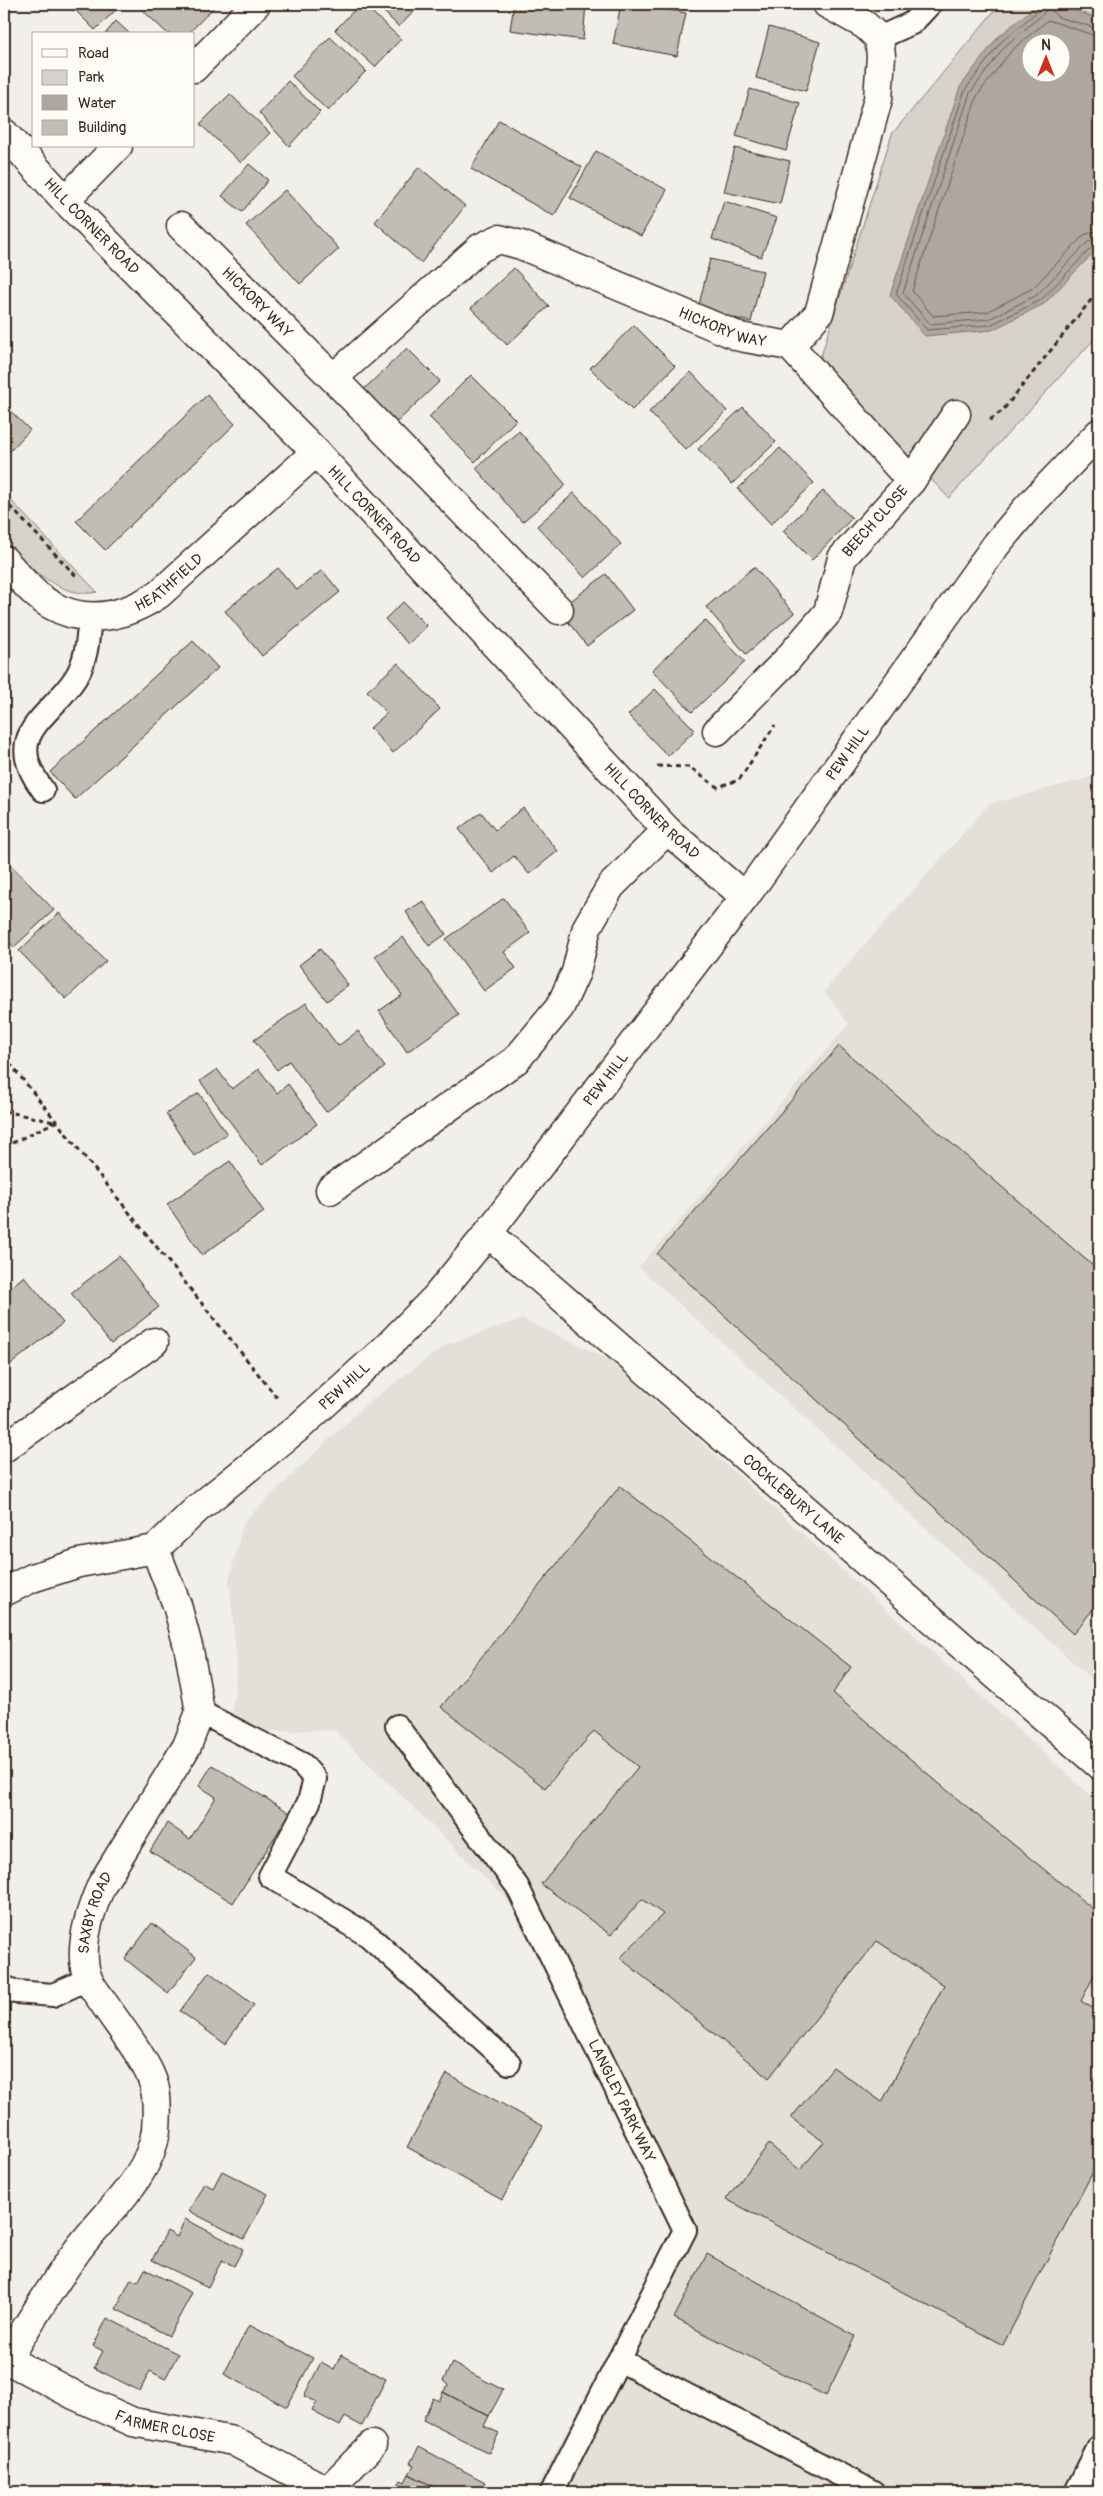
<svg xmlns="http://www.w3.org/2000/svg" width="1103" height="2496" font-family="Pangolin,sans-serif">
<rect width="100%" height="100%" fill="#f1efea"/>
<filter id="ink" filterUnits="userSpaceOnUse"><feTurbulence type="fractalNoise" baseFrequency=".02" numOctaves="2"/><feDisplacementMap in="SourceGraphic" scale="10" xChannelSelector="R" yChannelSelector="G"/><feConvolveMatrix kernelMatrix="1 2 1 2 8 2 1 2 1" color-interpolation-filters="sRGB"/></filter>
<g filter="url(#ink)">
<path fill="#e3e0da" d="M1099,775V1686L639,1267L849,1024L824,991L989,804Z
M523,1319L612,1361L1099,1803V2492H533L678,2230L507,1899L334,1730L231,1732L237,1663L229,1580L244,1521L365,1405L447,1344Z"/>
<path fill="#d7d2cc" stroke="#897e75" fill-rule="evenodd" d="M1000,4H1099V334L949,498L819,362L892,134ZM1030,42H1060V72H1030Z
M4,493L97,592C62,600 26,565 4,542Z"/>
<path fill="#aea69f" stroke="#80746b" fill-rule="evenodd" d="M1038,4H1056L1099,19V247L1044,304L992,330L925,336L890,295L960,87L997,38ZM1030,42H1060V72H1030Z"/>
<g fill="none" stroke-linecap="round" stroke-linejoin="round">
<path stroke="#695c52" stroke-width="1" d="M1041,4L1039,10L1001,42L965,90L896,294L927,330L990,325L1041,300L1094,245L1099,244
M1099,29L1058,17L1048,7L1043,14L1005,46L970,93L903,293L930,324L989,319L1037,295L1089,241L1099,237
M1099,37L1048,20L1011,51L977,96L912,291L933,316L987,312L1033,288L1084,235L1099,230"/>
</g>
<path fill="#c1bcb4" stroke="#3b2a1e" d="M69,4H122L95,30Z
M136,4H217L188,34H168Z
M360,4H363L401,39L375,67L335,30Z
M376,4H421L399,27Z
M514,4H586L583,40L510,30Z
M621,4H637L686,13L677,56L613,44Z
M116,21L130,34H105Z
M769,27L820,42L806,91L756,78Z
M330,37L366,71L328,111L292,76Z
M288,81L320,112L289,146L259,113Z
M750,89L800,103L786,151L736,136Z
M230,94L270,133L241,163L200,124Z
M499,120L582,167L554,216L471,169Z
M735,148L790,161L780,204L724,192Z
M596,151L667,190L641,236L570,198Z
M249,164L268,180L242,212L222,196Z
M419,167L465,206L421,263L375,222Z
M285,190L339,249L300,284L246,225Z
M724,201L777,218L761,257L712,239Z
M710,259L763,271L751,322L698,309Z
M514,268L549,306L507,345L471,308Z
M634,325L675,366L632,410L590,368Z
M407,348L440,381L395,424L362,391Z
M691,372L727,411L686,450L649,412Z
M471,375L516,420L475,462L429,417Z
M207,395L235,424L105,550L76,521Z
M4,405L30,430L7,454L4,451Z
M743,407L776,442L732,484L698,449Z
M519,431L566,485L522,522L476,468Z
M780,448L814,483L771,524L738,489Z
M823,491L852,518L812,560L783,531Z
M574,493L621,544L585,578L537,526Z
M754,567L794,613L746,654L706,607Z
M278,568L297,590L322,570L340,592L262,656L225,611Z
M606,574L633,610L587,646L559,610Z
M403,602L427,626L408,644L385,619Z
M705,620L745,662L692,712L652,670Z
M193,641L218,668L75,799L50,772Z
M398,663L440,709L393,753L370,728L387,713L367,691Z
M655,689L695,730L668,756L628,715Z
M523,808L558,851L529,874L514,856L493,873L459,829L481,812L495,830Z
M7,861L54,910L14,947L4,937V865Z
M504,898L530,933L504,952L516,968L484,991L446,939Z
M423,901L446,934L429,946L406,912Z
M59,913L106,961L66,999L19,951Z
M403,937L459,1015L407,1052L379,1011L402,995L375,956Z
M320,949L348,985L327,1001L299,965Z
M306,1003L338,1046L358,1031L385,1067L326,1112L289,1061L277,1070L254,1040Z
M839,1046L1099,1271V1602L1073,1634L657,1254Z
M217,1069L232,1089L259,1069L277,1093L288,1084L317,1124L262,1165L200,1081Z
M199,1093L227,1134L194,1156L166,1114Z
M230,1161L264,1212L202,1255L167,1204Z
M119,1256L159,1307L111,1344L71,1293Z
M24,1276L63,1323L11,1364L4,1355V1293Z
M620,1486L851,1667L833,1693L955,1797L1099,1914V1966L1081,2001L1099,2012V2160L1003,2345L726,2199L769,2144L800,2170L824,2142L791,2118L833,2067L882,2102L944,1985L877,1941L769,2078L620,1958L663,1914L642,1899L611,1935L541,1884L638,1767L594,1731L545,1788L441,1707Z
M212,1765L290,1813L233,1903L150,1851L167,1823L190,1839L216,1797L199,1786Z
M152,1923L196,1957L168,1993L125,1959Z
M209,1972L254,2005L225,2044L180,2011Z
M447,2074L543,2126L502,2200L407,2147Z
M222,2171L268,2194L244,2239L189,2211L204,2183L213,2188Z
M185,2219L243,2249L234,2266L222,2260L208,2287L152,2260L167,2231L177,2237Z
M707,2254L855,2336L826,2396L674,2318Z
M145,2269L192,2293L169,2336L116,2309L131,2279L138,2282Z
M107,2318L178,2354L165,2379L150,2371L140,2391L94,2368L103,2351L93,2346Z
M249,2325L313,2358L287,2407L224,2374Z
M341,2355L386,2379L362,2426L345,2417L340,2426L312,2411L317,2402L304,2396L321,2362L334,2369Z
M452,2363L503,2390L489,2416L443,2392L448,2385L443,2381Z
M443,2392L489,2416L484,2426L499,2433L489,2453L423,2420L433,2398L439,2401Z
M419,2447L485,2482L479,2492H444L409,2474L414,2465L410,2463Z
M409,2474L444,2492H394L401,2480L405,2482Z"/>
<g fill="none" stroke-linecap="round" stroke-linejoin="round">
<g stroke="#3b2a1e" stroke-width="26">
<g id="service">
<path d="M879,38L912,23L930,4"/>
<path d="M43,790C0,733 50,719 76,677C87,660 88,637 90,617"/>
<path d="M200,1712L302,1764L315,1779L309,1802L270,1876L369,1936L509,2063"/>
<path id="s1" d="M397,1726L517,1886L685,2230L552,2492"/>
<path d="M4,1987L16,1992L53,1995L88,1979"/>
<path d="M619,2360L873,2492"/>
<path d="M1076,2492L1099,2447"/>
</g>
</g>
<g stroke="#3b2a1e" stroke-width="31">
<g id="minor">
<path d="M194,68L256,4"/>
<path id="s2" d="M4,133L65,200L316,452L667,830L745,897"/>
<path d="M65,200L118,146"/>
<path id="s3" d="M181,226L333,378"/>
<path d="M911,481L956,414"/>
<path id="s4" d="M4,560C18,575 33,595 51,605C88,626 126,616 159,594L316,452"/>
<path id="s5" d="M559,610L333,378L480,248L499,239L521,245L740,337L790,346L819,313L878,99L881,56L879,38L865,25L827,4"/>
<path id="s6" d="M717,731L786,661L828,612L842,558L911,481L790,346"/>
<path d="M330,1190L516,1060L560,1007L576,972L587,927L611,886L667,830"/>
<path id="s7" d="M488,1233L1099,1765"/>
<path d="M4,1448L154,1342"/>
<path id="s8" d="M6,2359L76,2396L133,2422L233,2441L326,2490"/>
<path id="s9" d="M4,2363C27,2327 49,2290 74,2255C101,2216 150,2180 156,2130C157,2116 158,2099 154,2085C148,2062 119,2026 105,2005C100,1997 92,1988 88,1979C77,1950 90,1911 102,1884L187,1746L200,1712L189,1650L177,1605L155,1549"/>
<path d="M326,2492L372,2445"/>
</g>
</g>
<g stroke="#3b2a1e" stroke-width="31">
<g id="secondary">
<path id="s10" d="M4,1592L32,1578L79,1563L155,1549L197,1509L300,1426L383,1351L436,1297L488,1233L745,897L996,545L1026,509L1099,433"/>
</g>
</g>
<path stroke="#3b2a1e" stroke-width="3" stroke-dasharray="5 4" stroke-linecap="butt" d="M990,420L1003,410L1099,290
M4,500L77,577
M657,766L689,767L717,787L739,780L775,725
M4,1056L279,1400
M4,1111L54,1122
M4,1147L55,1122"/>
<use href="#service" stroke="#fdfcf7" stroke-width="22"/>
<use href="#minor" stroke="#fdfcf7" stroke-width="28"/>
<use href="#secondary" stroke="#fdfcf7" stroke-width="28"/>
</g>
</g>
<g text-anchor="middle" stroke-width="4" stroke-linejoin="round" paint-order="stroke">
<g font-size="15" fill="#3b2a1e" stroke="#fdfcf7">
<text dy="5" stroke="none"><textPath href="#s2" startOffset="128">HILL CORNER ROAD</textPath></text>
<text dy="5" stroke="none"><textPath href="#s3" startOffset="108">HICKORY WAY</textPath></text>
<text dy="5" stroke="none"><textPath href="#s5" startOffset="782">HICKORY WAY</textPath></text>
<text dy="5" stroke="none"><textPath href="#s2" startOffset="532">HILL CORNER ROAD</textPath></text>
<text dy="5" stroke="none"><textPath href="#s6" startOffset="268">BEECH CLOSE</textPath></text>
<text dy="5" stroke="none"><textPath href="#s4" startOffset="195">HEATHFIELD</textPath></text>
<text dy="5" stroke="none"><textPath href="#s10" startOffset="1218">PEW HILL</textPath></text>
<text dy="5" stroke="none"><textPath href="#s2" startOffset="938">HILL CORNER ROAD</textPath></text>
<text dy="5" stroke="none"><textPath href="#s10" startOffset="812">PEW HILL</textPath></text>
<text dy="5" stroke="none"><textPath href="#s10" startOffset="408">PEW HILL</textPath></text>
<text dy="5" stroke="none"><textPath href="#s7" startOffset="405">COCKLEBURY LANE</textPath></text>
<text dy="5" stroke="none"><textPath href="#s9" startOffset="519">SAXBY ROAD</textPath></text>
<text dy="5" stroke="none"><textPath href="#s1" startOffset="439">LANGLEY PARK WAY</textPath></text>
<text dy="5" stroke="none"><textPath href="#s8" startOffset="174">FARMER CLOSE</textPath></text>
</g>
</g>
<rect width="1103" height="2496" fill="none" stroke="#fdfcf7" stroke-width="20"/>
<rect x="10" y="10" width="1083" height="2476" fill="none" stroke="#3b2a1e" stroke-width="2" filter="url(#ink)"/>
<rect x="32" y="32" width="162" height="115" fill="#fdfcf7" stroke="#afa8a0"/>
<rect x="42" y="49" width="25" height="8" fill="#fdfcf7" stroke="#afa8a0"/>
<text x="78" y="58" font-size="15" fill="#3b2a1e">Road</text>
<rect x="42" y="70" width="25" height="15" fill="#d7d2cc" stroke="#afa8a0"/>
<text x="78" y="82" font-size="15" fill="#3b2a1e">Park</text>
<rect x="42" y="95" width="25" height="15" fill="#aea69f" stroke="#afa8a0"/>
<text x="78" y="108" font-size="15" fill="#3b2a1e">Water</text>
<rect x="42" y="120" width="25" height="15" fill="#c1bcb4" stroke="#afa8a0"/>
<text x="78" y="132" font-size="15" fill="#3b2a1e">Building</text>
<g transform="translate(1046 58)"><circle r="24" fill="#fdfcf7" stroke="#afa8a0"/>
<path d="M0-4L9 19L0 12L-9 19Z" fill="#c8321e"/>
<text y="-8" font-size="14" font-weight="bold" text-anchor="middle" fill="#3b2a1e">N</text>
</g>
</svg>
